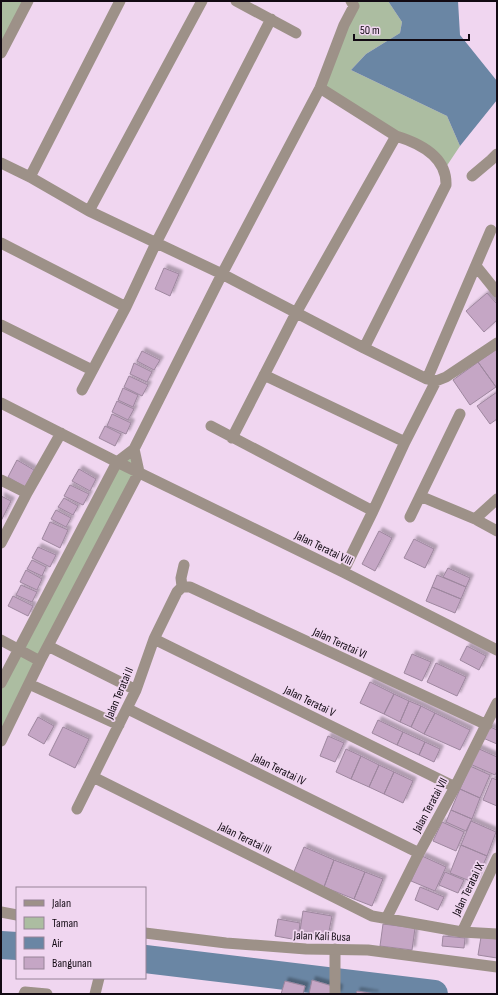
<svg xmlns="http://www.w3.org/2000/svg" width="498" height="995" font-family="'Sofia Sans Condensed',sans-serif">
<defs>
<filter id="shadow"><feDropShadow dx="3.5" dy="-3.5" stdDeviation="1" flood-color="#0004"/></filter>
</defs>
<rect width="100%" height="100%" fill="#f0d6f0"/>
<path fill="#acbda1" d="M1,1H28L1,53Z
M351,1H388L402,22L400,33L366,54L351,70L447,116L460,146L444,170L439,162L320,88Z
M134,449L139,472L1,741V683L117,462Z"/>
<path fill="#6a86a4" d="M388,1H458L460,35L497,81V100L460,146L447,116L351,70L366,54L400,33L402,22Z"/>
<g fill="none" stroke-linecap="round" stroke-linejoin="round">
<path stroke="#6a86a4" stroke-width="28" d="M1,945L17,946
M145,959L434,994"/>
</g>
<path fill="#c5a6c5" stroke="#9e879f" filter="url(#shadow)" d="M164,268L179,274L170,296L155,289Z
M487,293L497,304V320L484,332L466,311Z
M497,349V386L496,387L478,362Z
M142,351L160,360L154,370L137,361Z
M478,362L496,387L470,405L453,380Z
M134,363L152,372L147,382L130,374Z
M129,376L148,385L142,396L124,387Z
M123,388L138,395L133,407L118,400Z
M497,392V419L490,424L477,406Z
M117,401L134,409L128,420L112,412Z
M112,414L131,423L126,434L107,426Z
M105,426L121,434L115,446L99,438Z
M17,460L34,470L25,487L8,477Z
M79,469L96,479L90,491L72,481Z
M70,485L89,494L83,505L64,496Z
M1,496L11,501L1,521Z
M64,498L78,506L73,515L58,507Z
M56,510L71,518L66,527L51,519Z
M50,522L68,530L60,548L42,539Z
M379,531L392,538L375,571L362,564Z
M414,539L434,549L425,568L404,558Z
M38,547L56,555L50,567L32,558Z
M32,560L46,567L42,576L27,569Z
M448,568L470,578L466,587L443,577Z
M26,570L42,579L37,590L20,582Z
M437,575L466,587L461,599L432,587Z
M21,585L37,592L32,602L16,595Z
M432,587L461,599L455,613L426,601Z
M13,596L33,606L28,616L8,606Z
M467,646L486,656L479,670L460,660Z
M412,654L431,662L422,681L404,673Z
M436,663L466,677L457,696L427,682Z
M370,682L394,694L384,714L360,703Z
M394,694L409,701L400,722L384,714Z
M409,701L421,706L411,727L400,722Z
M421,706L435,713L424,734L411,727Z
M435,713L470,730L460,750L424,734Z
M38,717L54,726L44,744L28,735Z
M378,720L403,732L397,745L372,733Z
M488,726L497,730V744L483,738Z
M63,727L89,739L75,768L49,755Z
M403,732L425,742L419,755L397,745Z
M328,736L344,743L335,762L320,756Z
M425,742L440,749L434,762L419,755Z
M477,748L497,757V771L495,775L470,764Z
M346,749L361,756L351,779L336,772Z
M361,756L379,765L369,787L351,779Z
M379,765L394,772L384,794L369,787Z
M470,766L490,775L480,798L460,789Z
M394,772L413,781L403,803L384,794Z
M492,778L497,780V806L483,800Z
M460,789L480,798L472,819L451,810Z
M451,810L472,819L466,831L446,822Z
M471,821L496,832L487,856L461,845Z
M442,822L464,832L456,851L433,841Z
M461,845L487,856L475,883L450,873Z
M304,847L334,860L324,887L293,874Z
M422,856L446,867L435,891L411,881Z
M334,860L365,872L354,899L324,887Z
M365,872L383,879L372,906L354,899Z
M445,872L464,880L458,893L439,885Z
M420,887L444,897L438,910L415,900Z
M303,911L332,916L328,936L300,931Z
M278,919L300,923L298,940L275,936Z
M383,924L415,928L412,950L380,946Z
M443,936L465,938L464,948L442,946Z
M481,937L497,939V958L478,955Z
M312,980L339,988L338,994H309Z
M285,981L305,986L303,994H281Z
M357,991L375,994H356Z"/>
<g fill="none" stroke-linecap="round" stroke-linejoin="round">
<path stroke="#9d9188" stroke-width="11" d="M236,1L296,33
M1,53L28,1
M320,88L396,136
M1,163L30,177L89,211L222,274L364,348L427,379L436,381L405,442L373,511L343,572
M472,176L491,160L497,154
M30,177L120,1
M89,211L202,1
M1,243L126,307
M476,266L497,292
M1,325L92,370
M264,375L405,442
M427,379L491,230
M436,381L446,377L497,343
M82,390L126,307L156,243L271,19
M1,403L117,462L343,572L497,650
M211,426L373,511
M232,438L296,313L396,136C419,143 447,156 446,185L364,348
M1,480L27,493
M420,496L475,519L497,531
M410,517L460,414
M475,519L497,499
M1,543L27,493L61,433
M182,587H190L487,725
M182,587L181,578L184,565
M154,639L455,787
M1,640L40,661
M48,646L136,690
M1,683L117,462L134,449L222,274L320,88L344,25L354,6L351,1
M29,684L119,725
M128,709L419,853
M1,741L40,661L139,472L134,449
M93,777L372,916L462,932L497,934
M77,809L136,690L154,639L177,592L182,587
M386,919L419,853L455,787L497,703
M462,932L497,858
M24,994L25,992L47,994
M95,994L99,978
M335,994V949"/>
<path stroke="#9d9188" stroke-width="11" d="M1,912L17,915
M145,933L226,943L306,949L368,950L497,967"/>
</g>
<g text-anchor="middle" stroke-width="3.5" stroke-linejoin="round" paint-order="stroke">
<g font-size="12" fill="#120a13" stroke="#f0d6f0">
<text transform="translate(324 548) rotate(26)" y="4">Jalan Teratai VIII</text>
<text transform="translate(340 643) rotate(25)" y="4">Jalan Teratai VI</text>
<text transform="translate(119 693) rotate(-67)" y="4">Jalan Teratai II</text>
<text transform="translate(310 701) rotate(26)" y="4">Jalan Teratai V</text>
<text transform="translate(279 769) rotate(26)" y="4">Jalan Teratai IV</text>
<text transform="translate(430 805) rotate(-62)" y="4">Jalan Teratai VII</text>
<text transform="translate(245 838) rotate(26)" y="4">Jalan Teratai III</text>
<text transform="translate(468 889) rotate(-64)" y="4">Jalan Teratai IX</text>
<text transform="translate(322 936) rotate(2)" y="4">Jalan Kali Busa</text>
</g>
</g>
<rect width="498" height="995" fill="none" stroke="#120a13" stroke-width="4"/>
<rect x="16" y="887" width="130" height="92" fill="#f0d6f0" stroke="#978498"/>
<rect x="24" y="900" width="20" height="6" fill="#9d9188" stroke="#978498"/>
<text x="52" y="907" font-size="12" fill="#120a13">Jalan</text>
<rect x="24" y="917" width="20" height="12" fill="#acbda1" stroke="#978498"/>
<text x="52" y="927" font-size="12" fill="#120a13">Taman</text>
<rect x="24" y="937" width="20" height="12" fill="#6a86a4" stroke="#978498"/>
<text x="52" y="947" font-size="12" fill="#120a13">Air</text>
<rect x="24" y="957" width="20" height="12" fill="#c5a6c5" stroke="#978498"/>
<text x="52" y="967" font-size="12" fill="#120a13">Bangunan</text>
<path d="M354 34v6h115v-6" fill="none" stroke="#120a13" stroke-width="2"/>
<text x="360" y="34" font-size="12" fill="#120a13" stroke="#f0d6f0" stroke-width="3" paint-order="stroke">50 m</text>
</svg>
